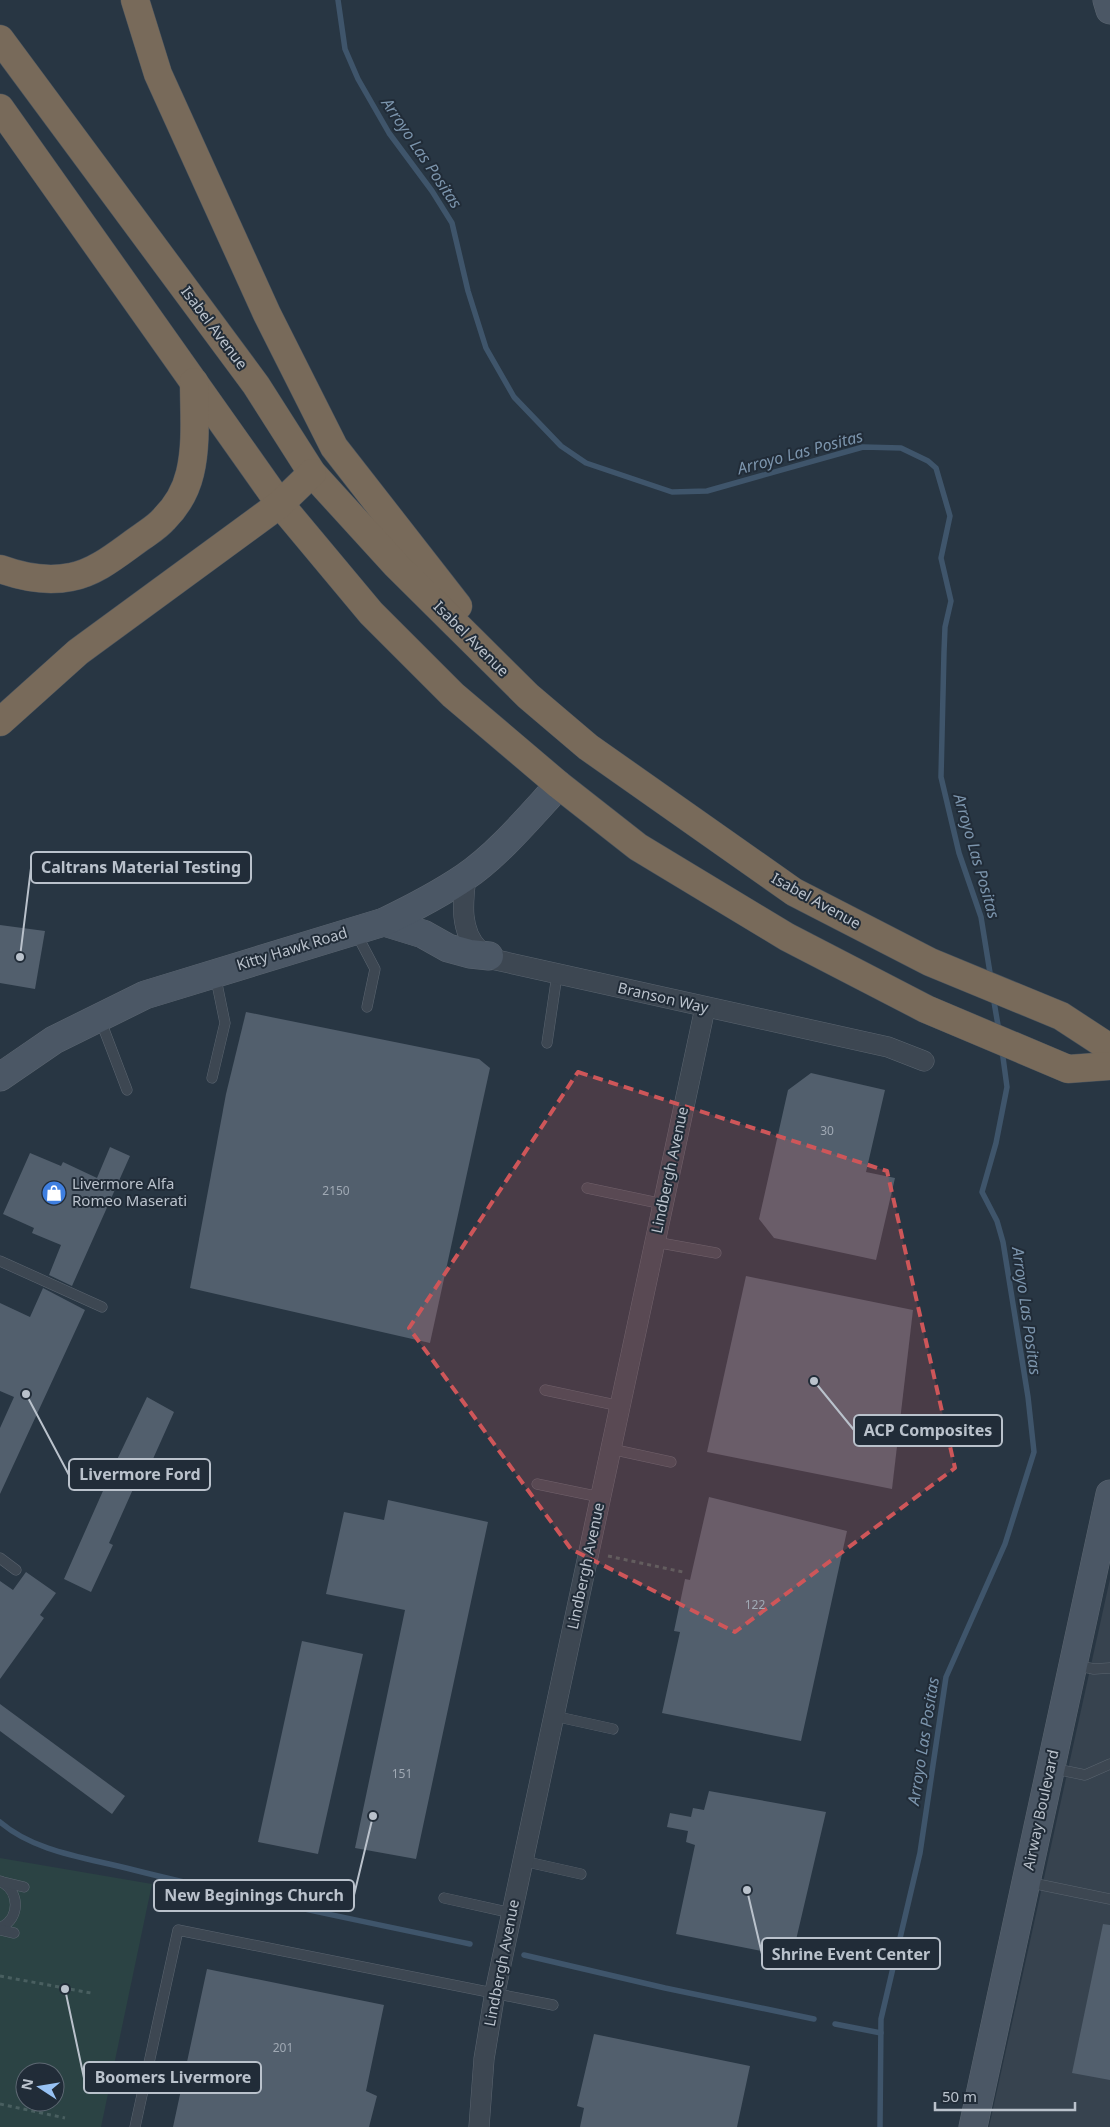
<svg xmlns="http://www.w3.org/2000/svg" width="1110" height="2127" viewBox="0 0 1110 2127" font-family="'Noto Sans',sans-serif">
<rect width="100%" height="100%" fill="#283643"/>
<!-- airport -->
<path fill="#37434f" d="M1110,1579V2127H989Z"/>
<!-- green -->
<path fill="#2b4344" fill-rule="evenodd" d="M0,1858L152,1884L101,2127H0ZM25,2072H55V2102H25Z"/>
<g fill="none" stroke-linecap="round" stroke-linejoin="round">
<!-- stream -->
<g stroke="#3f556b" stroke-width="5.5">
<path d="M338,0L345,49L358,79L389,133L432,191L452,223L468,291L486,348L514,397L561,446L586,463L672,492L707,491L863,447L901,448L928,461L936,468L950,516L941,558L951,601L945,627L944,652L941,777L959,853L981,917L991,979"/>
<path d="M993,996L999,1031"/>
<path d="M0,1822C36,1853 89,1858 134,1870C245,1898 358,1920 470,1944"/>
<path d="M524,1955L665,1988L814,2019"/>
<path d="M835,2024L881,2033"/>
<path d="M880,2127L881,2019L920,1853L946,1677L1005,1544L1034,1452L1028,1397L1003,1242L997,1221L982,1192L996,1143L1007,1087L1002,1050"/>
</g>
</g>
<!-- building -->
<g fill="#525f6d">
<path d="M0,925L45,931L35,989L0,983Z"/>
<path d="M246,1012L479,1059L490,1068L430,1343L190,1288L226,1094Z"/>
<path d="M811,1073L885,1090L866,1172L895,1178L876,1260L774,1238L759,1219L788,1090Z"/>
<path d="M110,1147L130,1156L72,1286L49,1275L61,1245L32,1233L34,1228L3,1214L30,1153L61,1166L63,1162L97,1178Z"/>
<path d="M746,1276L913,1310L892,1489L707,1452Z"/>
<path d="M43,1288L85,1310L0,1494V1428L14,1397L0,1391V1303L30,1317Z"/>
<path d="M147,1397L174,1412L144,1479L138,1478L109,1543L113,1545L91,1592L64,1579L114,1466Z"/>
<path d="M709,1497L847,1531L801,1741L662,1713L680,1632L674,1631L685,1579L690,1580Z"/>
<path d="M388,1500L488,1522L416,1859L355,1848L405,1610L326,1594L344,1512L384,1520Z"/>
<path d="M26,1572L56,1593L40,1615L44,1618L0,1679V1581L13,1590Z"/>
<path d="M302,1641L363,1654L318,1854L258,1842Z"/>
<path d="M0,1704L125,1796L112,1814L0,1731Z"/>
<path d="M709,1791L826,1812L792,1957L676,1934L695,1845L686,1842L688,1831L667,1827L670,1813L691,1817L693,1808L704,1810Z"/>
<path d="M1103,1924L1110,1925V2080L1072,2073Z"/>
<path d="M207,1969L384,2005L366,2091L377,2096L369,2127H173Z"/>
<path d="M594,2034L750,2066L737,2127H580L584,2108L577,2106Z"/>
</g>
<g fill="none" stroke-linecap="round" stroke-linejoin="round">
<defs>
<g id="lane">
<path d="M355,931L375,969L367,1007"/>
<path d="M100,1019L127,1090"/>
<path d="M547,1043L557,975"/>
<path d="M212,1078L225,1023L215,974"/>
<path d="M587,1188L663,1204"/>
<path d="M655,1242L716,1253"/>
<path d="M0,1261L102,1307"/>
<path d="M545,1390L620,1406"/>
<path d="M611,1449L671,1462"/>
<path d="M537,1484L600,1497"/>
<path d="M0,1558L16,1570"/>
<path d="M1074,1665L1094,1669L1110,1668"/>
<path d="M554,1716L613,1729"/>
<path d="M1051,1768L1085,1775L1110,1764"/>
<path d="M523,1861L581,1874"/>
<path d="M0,1881C20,1891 21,1918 0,1928"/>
<path d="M3,1882L24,1887"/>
<path d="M1027,1882L1110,1899"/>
<path d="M444,1898L512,1913"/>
<path d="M0,1930L14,1933"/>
<path d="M135,2127L178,1930L553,2005"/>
</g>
<g id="street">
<path d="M466,876C463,901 459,931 479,950C483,955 491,957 496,960L888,1047L924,1061"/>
<path d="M479,2127L484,2059L495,1992L705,1008"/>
</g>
<g id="secondary">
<path d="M1107,0L1110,10"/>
<path d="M384,922L423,934L448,948L470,954L489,956"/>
<path d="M0,1077L54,1040L145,995L384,922C411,909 440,894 465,877C499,854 531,815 559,785"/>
<path d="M973,2127L1110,1494"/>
</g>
<g id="highway">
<path d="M135,0L158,74L267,314L334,447L458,606"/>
<path d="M0,39L256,385L312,473L396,565L528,696L588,747L794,892L930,962L1061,1016L1110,1048"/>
<path d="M0,108L280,504L371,613L453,695L559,785L638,847L787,937L926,1009L1068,1069L1110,1066"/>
<path d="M0,569C22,577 47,582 71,577C98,572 121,551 143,536C150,531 158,526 164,519C176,507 186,490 190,473C197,444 194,412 194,382"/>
<path d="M0,722L78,652L280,504L312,473"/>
</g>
</defs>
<!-- lane casing -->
<use href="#lane" stroke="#5b6570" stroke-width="11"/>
<!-- street casing -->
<use href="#street" stroke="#5b6570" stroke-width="21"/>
<!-- secondary casing -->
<use href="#secondary" stroke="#5b6570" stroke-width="29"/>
<!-- highway casing -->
<use href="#highway" stroke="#47525d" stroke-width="29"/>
<!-- path -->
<g stroke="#495f60" stroke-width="3" stroke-dasharray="4 4" stroke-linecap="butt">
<path d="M608,1556L683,1572"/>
<path d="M0,1976L91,1993"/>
<path d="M0,2104L65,2118"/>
</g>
<!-- lane -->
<use href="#lane" stroke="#3d4752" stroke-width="10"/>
<!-- street -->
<use href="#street" stroke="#3d4752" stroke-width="20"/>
<!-- secondary -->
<use href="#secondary" stroke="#4b5765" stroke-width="28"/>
<!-- highway -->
<use href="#highway" stroke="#786a5a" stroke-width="28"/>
</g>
<!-- marked area -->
<path fill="#ce5659" fill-opacity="0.2" stroke="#ce5659" stroke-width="4" stroke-dasharray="10 6" stroke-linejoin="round" d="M578,1072L887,1171L955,1468L735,1632L571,1549L409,1328Z"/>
<!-- icons -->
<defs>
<symbol id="shop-disc" viewBox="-11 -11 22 22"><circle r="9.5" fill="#3f7fe0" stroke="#212c38"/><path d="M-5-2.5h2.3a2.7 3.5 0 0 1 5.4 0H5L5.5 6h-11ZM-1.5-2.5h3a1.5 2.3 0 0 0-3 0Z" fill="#fff"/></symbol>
</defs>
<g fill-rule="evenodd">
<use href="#shop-disc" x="40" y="1179" width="28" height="28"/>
</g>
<g text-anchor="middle" stroke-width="4" stroke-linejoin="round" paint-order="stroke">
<!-- number labels -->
<g font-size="12" fill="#a0a9b4">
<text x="827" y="1135">30</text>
<text x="336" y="1195">2150</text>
<text x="755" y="1609">122</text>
<text x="402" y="1778">151</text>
<text x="283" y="2052">201</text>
</g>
<!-- street labels -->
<g font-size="15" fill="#bac2cc" stroke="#212c38">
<text transform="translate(214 328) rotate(53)" y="5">Isabel Avenue</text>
<text transform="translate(471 639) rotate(45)" y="5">Isabel Avenue</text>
<text transform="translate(816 901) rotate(29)" y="5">Isabel Avenue</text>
<text transform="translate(292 949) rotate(-17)" y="5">Kitty Hawk Road</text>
<text transform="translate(663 998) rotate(13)" y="5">Branson Way</text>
<text transform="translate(670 1170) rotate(-78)" y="5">Lindbergh Avenue</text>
<text transform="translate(586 1566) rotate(-78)" y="5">Lindbergh Avenue</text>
<text transform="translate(1041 1810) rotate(-78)" y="5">Airway Boulevard</text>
<text transform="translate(502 1963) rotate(-79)" y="5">Lindbergh Avenue</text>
</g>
<!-- poi labels -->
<g font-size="15" fill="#bac2cc" stroke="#212c38" text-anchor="start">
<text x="72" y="1189">Livermore Alfa<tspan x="72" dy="17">Romeo Maserati</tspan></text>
</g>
<!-- water labels -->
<g font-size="16" font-style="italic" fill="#7c95ad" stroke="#212c38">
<text transform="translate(422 153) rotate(56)" y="6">Arroyo Las Positas</text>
<text transform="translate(800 452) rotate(-15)" y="6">Arroyo Las Positas</text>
<text transform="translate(977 856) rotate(74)" y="6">Arroyo Las Positas</text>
<text transform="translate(1027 1311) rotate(82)" y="6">Arroyo Las Positas</text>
<text transform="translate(923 1741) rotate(-81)" y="6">Arroyo Las Positas</text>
</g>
</g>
<!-- callouts -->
<path fill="none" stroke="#bac2cc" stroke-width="2" d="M20 957L31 868M814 1381L854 1430M26 1394L69 1475M373 1816L354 1895M747 1890L762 1954M65 1989L84 2078"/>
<g fill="#bac2cc" stroke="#212c38" stroke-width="2">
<circle cx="20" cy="957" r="5"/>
<circle cx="814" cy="1381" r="5"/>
<circle cx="26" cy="1394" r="5"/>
<circle cx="373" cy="1816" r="5"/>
<circle cx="747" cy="1890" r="5"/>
<circle cx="65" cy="1989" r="5"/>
</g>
<g fill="#212c38" stroke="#bac2cc" stroke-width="2">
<rect x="31" y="852" width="220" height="31" rx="5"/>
<rect x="854" y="1415" width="148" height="31" rx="5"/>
<rect x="69" y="1459" width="141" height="31" rx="5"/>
<rect x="154" y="1880" width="200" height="31" rx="5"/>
<rect x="762" y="1938" width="178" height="31" rx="5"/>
<rect x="84" y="2062" width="177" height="31" rx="5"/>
</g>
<g font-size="16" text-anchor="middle" font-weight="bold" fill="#bac2cc">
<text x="141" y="873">Caltrans Material Testing</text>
<text x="928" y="1436">ACP Composites</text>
<text x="140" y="1480">Livermore Ford</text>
<text x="254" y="1901">New Beginings Church</text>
<text x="851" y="1960">Shrine Event Center</text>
<text x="173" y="2083">Boomers Livermore</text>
</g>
<!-- north arrow -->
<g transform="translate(40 2087) rotate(282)"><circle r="24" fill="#212c38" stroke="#5e6873"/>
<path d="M0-4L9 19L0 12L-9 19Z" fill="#97c2f4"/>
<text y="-8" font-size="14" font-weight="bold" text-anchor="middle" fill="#bac2cc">N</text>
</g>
<!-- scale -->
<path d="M935 2102v8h140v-8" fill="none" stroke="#bac2cc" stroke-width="2.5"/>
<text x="942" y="2102" font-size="15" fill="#bac2cc" stroke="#212c38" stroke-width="4" paint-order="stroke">50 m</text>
</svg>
